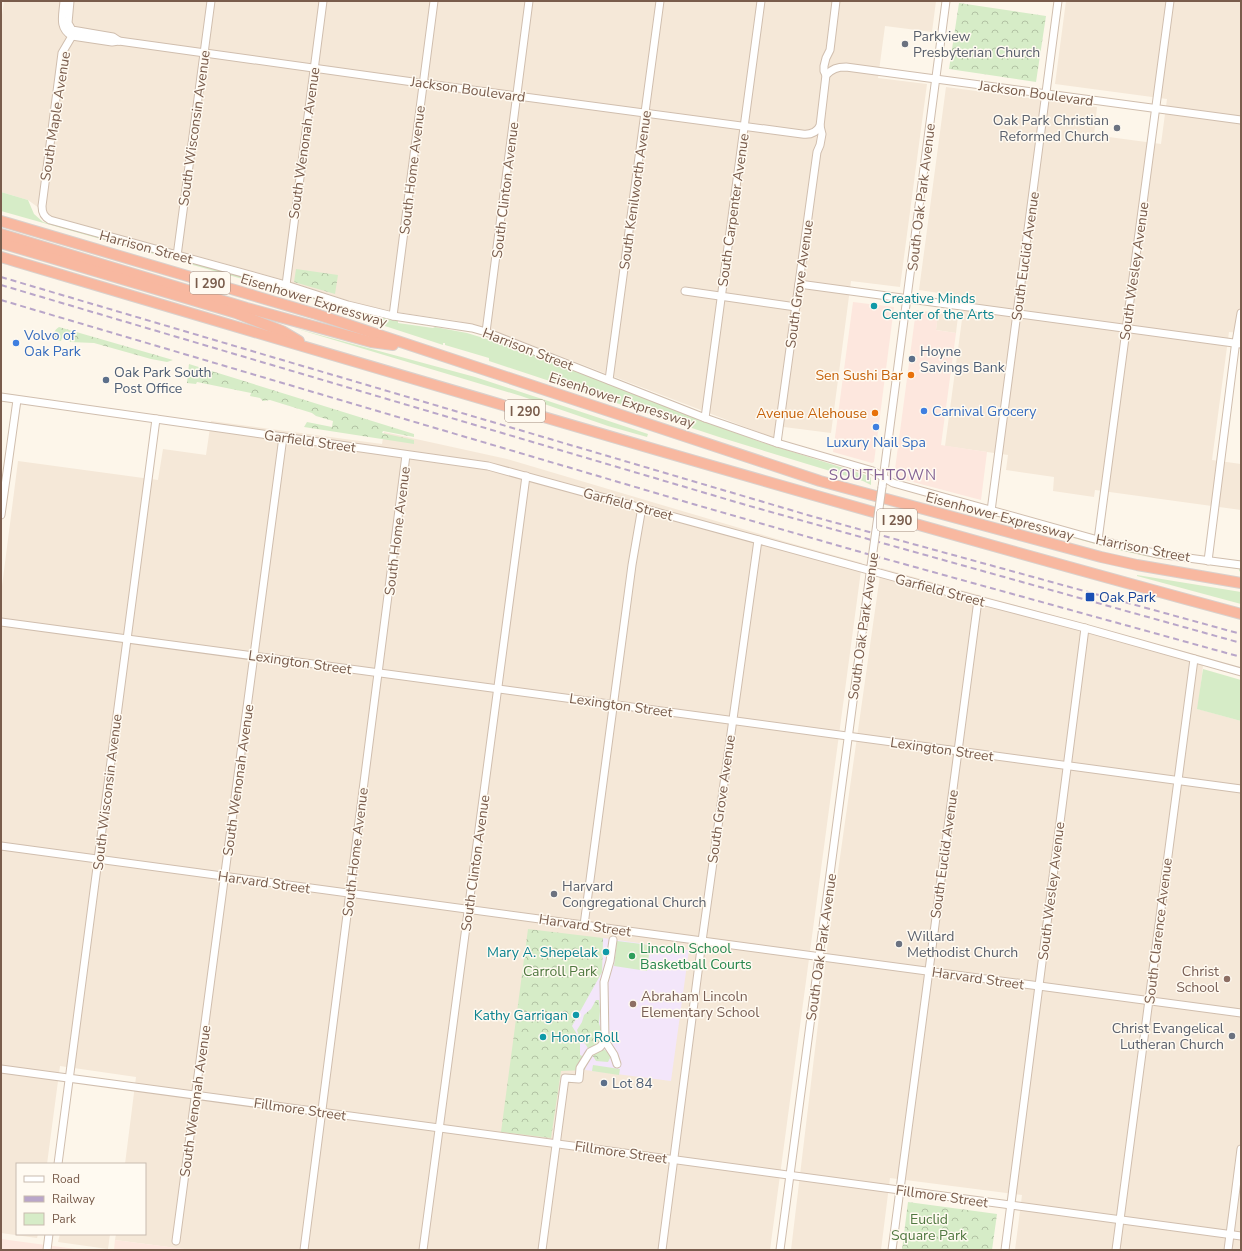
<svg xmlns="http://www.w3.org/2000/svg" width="1242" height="1251" viewBox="0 0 1242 1251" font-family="'Nunito Sans',sans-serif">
<defs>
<pattern id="forest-crowns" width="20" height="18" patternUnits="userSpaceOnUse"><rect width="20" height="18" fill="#d6ecc7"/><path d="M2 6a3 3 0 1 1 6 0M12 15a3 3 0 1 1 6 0" fill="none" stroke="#b2c2a4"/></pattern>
</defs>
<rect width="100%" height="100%" fill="#fdf6ea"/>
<!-- residential -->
<g fill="#f5e8d8">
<path d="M4,1H936L932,32L885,26L878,78L927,84L900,287L851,281L831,433L776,426L774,438L495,331L458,321L403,313L362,305L277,278L50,216L28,200L1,192V22Z"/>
<path d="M1066,1H1241V333L1229,332L1212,460L1241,464V510L1095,490L1094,497L1053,491L1054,477L1006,470L1008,455L945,446L965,297L919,290L946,87L1097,107L1094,135L1161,144L1167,99L1055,84Z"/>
<path d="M938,313L958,316L956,333L936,330Z"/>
<path d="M211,421L382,444L384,432L507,459L790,543L862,563L770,1250H192L115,1240L116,1234H145V1164H125L136,1077L60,1066L47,1164H17V1234H38L37,1238L1,1233V594L18,461L158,480L163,449L206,455Z"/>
<path d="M881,568L1204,657L1198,709L1241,721V1250H1015L1022,1195L890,1178L881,1250H791L827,949Z"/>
<path d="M60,1234H110L108,1249L58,1242Z"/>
</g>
<!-- commercial -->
<g fill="#fde7de">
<path d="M853,302L894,307L874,462L872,463L833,452Z"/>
<path d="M916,310L938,313L936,330L956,333L941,445L987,452L981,500L894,477Z"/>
<path d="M1,1239L83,1250H1Z"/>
<path d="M115,1240L192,1250H114Z"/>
</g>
<!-- education -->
<path fill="#f3e6fa" d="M603,938L689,950L671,1081L585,1070L586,1058L580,1055V1039L571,1026L602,972Z"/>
<!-- green -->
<g fill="#d6ecc7">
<path d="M1,192L28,200L34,214L43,222C116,242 188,261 261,282C307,295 351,312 398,321V323L433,328L435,327L467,333L513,347L758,441L869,476L871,478V485L863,481L719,437L489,361V358L445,345V343H443V345L434,342L348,314V311L310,298L1,211Z"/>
<path d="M294,328L475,377L648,434L647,437L608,426L521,396Z"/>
<path d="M977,511L1121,549L1147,555L1241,568V572L1239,571V569L1145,556L1106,547Z"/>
<path d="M1137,575L1241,592V604L1137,576Z"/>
<path d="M1203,669L1241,680V721L1197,709Z"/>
<path d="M617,941L650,945L647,971L614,966Z"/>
<path d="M593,1065L620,1069L619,1075L592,1071Z"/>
</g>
<!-- forest -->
<g fill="url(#forest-crowns)">
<path d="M959,3L1046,16L1036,82L949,69Z"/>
<path d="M296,269L338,275L335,294L294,282Z"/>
<path d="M59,327L173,360L167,362L151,359L94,343L70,342L69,339L62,338L61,341L55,340C53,334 54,330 59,327Z"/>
<path d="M189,364L414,434V437L383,431L382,433L414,440V444L304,427L307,422L332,427L333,421L316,416L312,413L270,400L263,401L260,398L250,396L251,393L197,382L196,384L187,383Z"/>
<path d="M528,929L603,938L602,972L572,1026L580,1039V1055L586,1058L585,1070L561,1071L551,1138L501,1132Z"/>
<path d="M596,1000H599L600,1011L599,1023L601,1030L600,1047L608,1052L611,1056L608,1062L596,1061L586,1045L579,1036L577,1030L582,1022L584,1015L591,1009Z"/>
<path d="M908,1202L997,1214L992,1250H902Z"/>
</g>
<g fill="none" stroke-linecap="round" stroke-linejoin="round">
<defs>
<g id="minor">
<path d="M64,1C63,15 58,28 72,36L112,42L119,41L413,82L802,134C809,135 816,133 820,126"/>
<path d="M70,1L68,23L72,30L113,37L119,41"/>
<path d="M72,36L62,53L42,206C42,213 44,217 50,220L286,285L348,305L393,316L472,328L486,332L705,418L777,443L873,471L893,483L1098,540L1158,554L1241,565"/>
<path d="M826,75C832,69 837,67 846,67L1241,120"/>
<path d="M177,256L211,1"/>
<path d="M799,284L1241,344"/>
<path d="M286,285L323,1"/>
<path d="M685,291L796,307"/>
<path d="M393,316L434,1"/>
<path d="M486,332L529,1"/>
<path d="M609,380L660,1"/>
<path d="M1,397L488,466L978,600L1085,628L1241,672"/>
<path d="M705,418L761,1"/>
<path d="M777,443L817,152L820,145L822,134L820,126L826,75L824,71V66L826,58L830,50L836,1"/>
<path d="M882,487L946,1"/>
<path d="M991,511L1058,1"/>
<path d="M1,515L17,400"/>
<path d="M1098,540L1170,1"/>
<path d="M1208,561L1235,348L1241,313"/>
<path d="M1,622L1241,789"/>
<path d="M1,846L643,933L1241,1013"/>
<path d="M584,925L632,565L642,507"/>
<path d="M605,1041L614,1055L617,1064"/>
<path d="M1,1069L1241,1236"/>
<path d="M58,1164L156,419"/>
<path d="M176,1241L283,437"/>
<path d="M47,1250L49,1234"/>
<path d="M304,1250L406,455"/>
<path d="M423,1250L526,476"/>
<path d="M542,1250L565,1078L579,1079L580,1068L590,1052L600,1047L605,1041L604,982L610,961L613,940"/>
<path d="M662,1250L702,941L758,540"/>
<path d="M780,1250L871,566"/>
<path d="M892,1250L978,600"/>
<path d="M1005,1250L1085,628"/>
<path d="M1116,1250L1194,659"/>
<path d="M1228,1250L1241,1149"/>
</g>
<g id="highway">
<path d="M1,221L316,314L820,481L1101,557L1137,565L1241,583"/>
<path d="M1,234L247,308L371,342L393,345"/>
<path d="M1,243L236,313L282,331L299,341"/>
<path d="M1,257C413,379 826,502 1241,614"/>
</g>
</defs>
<!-- minor casing -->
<use href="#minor" stroke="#d0beae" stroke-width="9"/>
<!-- highway casing -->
<use href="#highway" stroke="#d9d1cd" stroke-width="12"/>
<!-- minor -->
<use href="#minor" stroke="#fff" stroke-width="7"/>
<!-- highway -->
<use href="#highway" stroke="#f8b8a0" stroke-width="10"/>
<!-- rail -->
<g stroke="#b9a6c9" stroke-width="2" stroke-dasharray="6 4" stroke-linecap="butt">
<path d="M1,277L811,516L1241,634"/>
<path d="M1,285L746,505L1241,643"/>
<path d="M1,300L693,504L864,553L1241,657"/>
</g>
<defs>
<path id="minor-bridge" d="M871,566L882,487"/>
</defs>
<!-- minor-bridge casing -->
<use href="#minor-bridge" stroke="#d0beae" stroke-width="9" stroke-linecap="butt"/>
<!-- minor-bridge -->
<use href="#minor-bridge" stroke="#fff" stroke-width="7"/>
</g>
<!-- markers -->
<g fill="#6b7280" stroke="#fffaf1" stroke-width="1.5">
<circle cx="905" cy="44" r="4"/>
<circle cx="1117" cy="128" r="4"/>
<circle cx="554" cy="894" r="4"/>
<circle cx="899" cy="944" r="4"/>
<circle cx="1232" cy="1036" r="4"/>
</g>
<g fill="#0f9aa8" stroke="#fffaf1" stroke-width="1.5">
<circle cx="874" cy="306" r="4"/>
<circle cx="606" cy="952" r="4"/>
<circle cx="576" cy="1015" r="4"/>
<circle cx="543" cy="1037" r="4"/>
</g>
<g fill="#3f7fe0" stroke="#fffaf1" stroke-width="1.5">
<circle cx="16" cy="343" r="4"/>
<circle cx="924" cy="411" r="4"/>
<circle cx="876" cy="427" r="4"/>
</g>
<g fill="#5c6f8a" stroke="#fffaf1" stroke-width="1.5">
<circle cx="912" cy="359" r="4"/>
<circle cx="106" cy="380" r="4"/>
<circle cx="604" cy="1083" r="4"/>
</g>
<g fill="#e8710a" stroke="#fffaf1" stroke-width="1.5">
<circle cx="911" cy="375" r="4"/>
<circle cx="875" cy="413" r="4"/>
</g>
<rect fill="#1a4fb4" stroke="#fffaf1" stroke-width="1.5" x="1085" y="592" width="10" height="10" rx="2"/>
<circle fill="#2e9e5b" stroke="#fffaf1" stroke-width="1.5" cx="632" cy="956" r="4"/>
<g fill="#8d6e63" stroke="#fffaf1" stroke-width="1.5">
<circle cx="1227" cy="979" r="4"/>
<circle cx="633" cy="1004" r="4"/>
</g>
<g text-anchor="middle" stroke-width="3" stroke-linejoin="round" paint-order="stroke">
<!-- shield labels -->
<g fill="#fffaf1" stroke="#a18b7e" stroke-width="1">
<rect x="190" y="272" width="40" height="22" rx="3"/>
<rect x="505" y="400" width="40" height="22" rx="3"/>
<rect x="877" y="509" width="40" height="22" rx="3"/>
</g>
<g font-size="13" font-weight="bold" fill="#795c4c">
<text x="210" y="288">I 290</text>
<text x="525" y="416">I 290</text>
<text x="897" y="525">I 290</text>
</g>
<!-- worship labels -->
<g font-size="14" fill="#5b616d" stroke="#fffaf1" text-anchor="start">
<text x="913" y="41">Parkview<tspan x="913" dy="16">Presbyterian Church</tspan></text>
<text x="1109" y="125" text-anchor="end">Oak Park Christian<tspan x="1109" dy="16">Reformed Church</tspan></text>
<text x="562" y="891">Harvard<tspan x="562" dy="16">Congregational Church</tspan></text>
<text x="907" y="941">Willard<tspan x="907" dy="16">Methodist Church</tspan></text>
<text x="1224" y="1033" text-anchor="end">Christ Evangelical<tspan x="1224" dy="16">Lutheran Church</tspan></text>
</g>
<!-- street labels -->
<g font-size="14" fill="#795c4c" stroke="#fffaf1">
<text transform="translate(468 89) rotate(8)" y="5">Jackson Boulevard</text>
<text transform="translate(1036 93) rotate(8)" y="5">Jackson Boulevard</text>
<text transform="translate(55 116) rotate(-81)" y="5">South Maple Avenue</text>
<text transform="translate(194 128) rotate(-82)" y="5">South Wisconsin Avenue</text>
<text transform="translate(304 143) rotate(-82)" y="5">South Wenonah Avenue</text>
<text transform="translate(412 170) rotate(-83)" y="5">South Home Avenue</text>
<text transform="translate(505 190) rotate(-83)" y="5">South Clinton Avenue</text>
<text transform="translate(635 190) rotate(-82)" y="5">South Kenilworth Avenue</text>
<text transform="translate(921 197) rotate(-83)" y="5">South Oak Park Avenue</text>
<text transform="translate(733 210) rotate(-82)" y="5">South Carpenter Avenue</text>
<text transform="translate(146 247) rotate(15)" y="5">Harrison Street</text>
<text transform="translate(1025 256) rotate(-82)" y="5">South Euclid Avenue</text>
<text transform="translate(1134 271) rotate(-82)" y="5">South Wesley Avenue</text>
<text transform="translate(799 284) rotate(-82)" y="5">South Grove Avenue</text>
<text transform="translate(314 300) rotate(17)" y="5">Eisenhower Expressway</text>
<text transform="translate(528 349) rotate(21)" y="5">Harrison Street</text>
<text transform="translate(622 400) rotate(18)" y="5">Eisenhower Expressway</text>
<text transform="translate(310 441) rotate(8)" y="5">Garfield Street</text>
<text transform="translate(628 504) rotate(15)" y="5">Garfield Street</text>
<text transform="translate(1000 516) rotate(15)" y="5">Eisenhower Expressway</text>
<text transform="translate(397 531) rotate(-83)" y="5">South Home Avenue</text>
<text transform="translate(1143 548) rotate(11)" y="5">Harrison Street</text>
<text transform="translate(940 590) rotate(15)" y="5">Garfield Street</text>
<text transform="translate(863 626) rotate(-82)" y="5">South Oak Park Avenue</text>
<text transform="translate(300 662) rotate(8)" y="5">Lexington Street</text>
<text transform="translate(621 705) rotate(8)" y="5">Lexington Street</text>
<text transform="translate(942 749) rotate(8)" y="5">Lexington Street</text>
<text transform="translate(238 780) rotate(-82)" y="5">South Wenonah Avenue</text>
<text transform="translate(107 792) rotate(-83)" y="5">South Wisconsin Avenue</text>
<text transform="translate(721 799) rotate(-82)" y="5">South Grove Avenue</text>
<text transform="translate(355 852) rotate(-83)" y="5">South Home Avenue</text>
<text transform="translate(944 854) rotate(-82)" y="5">South Euclid Avenue</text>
<text transform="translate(475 863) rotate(-82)" y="5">South Clinton Avenue</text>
<text transform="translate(264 882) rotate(8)" y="5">Harvard Street</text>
<text transform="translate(1051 891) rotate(-83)" y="5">South Wesley Avenue</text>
<text transform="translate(585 925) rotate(8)" y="5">Harvard Street</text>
<text transform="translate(1158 931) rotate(-83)" y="5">South Clarence Avenue</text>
<text transform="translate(821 947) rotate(-82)" y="5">South Oak Park Avenue</text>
<text transform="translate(978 978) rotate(8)" y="5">Harvard Street</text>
<text transform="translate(195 1101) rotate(-82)" y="5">South Wenonah Avenue</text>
<text transform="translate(300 1109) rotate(8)" y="5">Fillmore Street</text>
<text transform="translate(621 1152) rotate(8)" y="5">Fillmore Street</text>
<text transform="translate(942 1196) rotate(8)" y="5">Fillmore Street</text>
</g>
<!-- culture labels -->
<g font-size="14" fill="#0d838f" stroke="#fffaf1" text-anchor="start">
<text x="882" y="303">Creative Minds<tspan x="882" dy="16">Center of the Arts</tspan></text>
<text x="598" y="957" text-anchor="end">Mary A. Shepelak</text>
<text x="568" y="1020" text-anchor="end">Kathy Garrigan</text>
<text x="551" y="1042">Honor Roll</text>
</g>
<!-- shop labels -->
<g font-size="14" fill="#366cbe" stroke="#fffaf1" text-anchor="start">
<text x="24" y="340">Volvo of<tspan x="24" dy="16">Oak Park</tspan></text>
<text x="932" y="416">Carnival Grocery</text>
<text x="876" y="447" text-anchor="middle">Luxury Nail Spa</text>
</g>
<!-- service labels -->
<g font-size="14" fill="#4e5e75" stroke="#fffaf1" text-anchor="start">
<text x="920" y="356">Hoyne<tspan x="920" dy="16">Savings Bank</tspan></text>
<text x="114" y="377">Oak Park South<tspan x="114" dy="16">Post Office</tspan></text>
<text x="612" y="1088">Lot 84</text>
</g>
<!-- food labels -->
<g font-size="14" fill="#c56008" stroke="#fffaf1" text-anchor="end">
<text x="903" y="380">Sen Sushi Bar</text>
<text x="867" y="418">Avenue Alehouse</text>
</g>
<!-- transit labels -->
<g font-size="14" fill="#164399" stroke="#fffaf1" text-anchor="start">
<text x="1099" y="602">Oak Park</text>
</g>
<!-- leisure labels -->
<g font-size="14" fill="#27864d" stroke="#fffaf1" text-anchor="start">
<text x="640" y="953">Lincoln School<tspan x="640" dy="16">Basketball Courts</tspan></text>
</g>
<!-- park labels -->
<g font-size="14" fill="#517941" stroke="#fffaf1">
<text x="560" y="976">Carroll Park</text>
<text x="929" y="1224">Euclid<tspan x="929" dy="16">Square Park</tspan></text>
</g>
<!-- education labels -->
<g font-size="14" fill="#785e54" stroke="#fffaf1" text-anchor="end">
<text x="1219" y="976">Christ<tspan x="1219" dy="16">School</tspan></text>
<text x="641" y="1001" text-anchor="start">Abraham Lincoln<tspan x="641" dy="16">Elementary School</tspan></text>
</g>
<!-- neighbourhood labels -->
<g font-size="15" letter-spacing="1" fill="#856495" stroke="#fffaf1">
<text x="883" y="480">SOUTHTOWN</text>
</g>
</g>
<!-- border -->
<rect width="1242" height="1251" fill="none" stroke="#795c4c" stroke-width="4"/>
<!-- legend -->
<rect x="16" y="1163" width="130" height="72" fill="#fffaf1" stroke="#c9bbaf"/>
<rect x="24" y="1176" width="20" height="6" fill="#ffffff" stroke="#c9bbaf"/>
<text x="52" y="1183" font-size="12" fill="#795c4c">Road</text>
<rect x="24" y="1196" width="20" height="6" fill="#b9a6c9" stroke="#c9bbaf"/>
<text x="52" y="1203" font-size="12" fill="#795c4c">Railway</text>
<rect x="24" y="1213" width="20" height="12" fill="#d6ecc7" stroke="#c9bbaf"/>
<text x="52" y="1223" font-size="12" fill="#795c4c">Park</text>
</svg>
